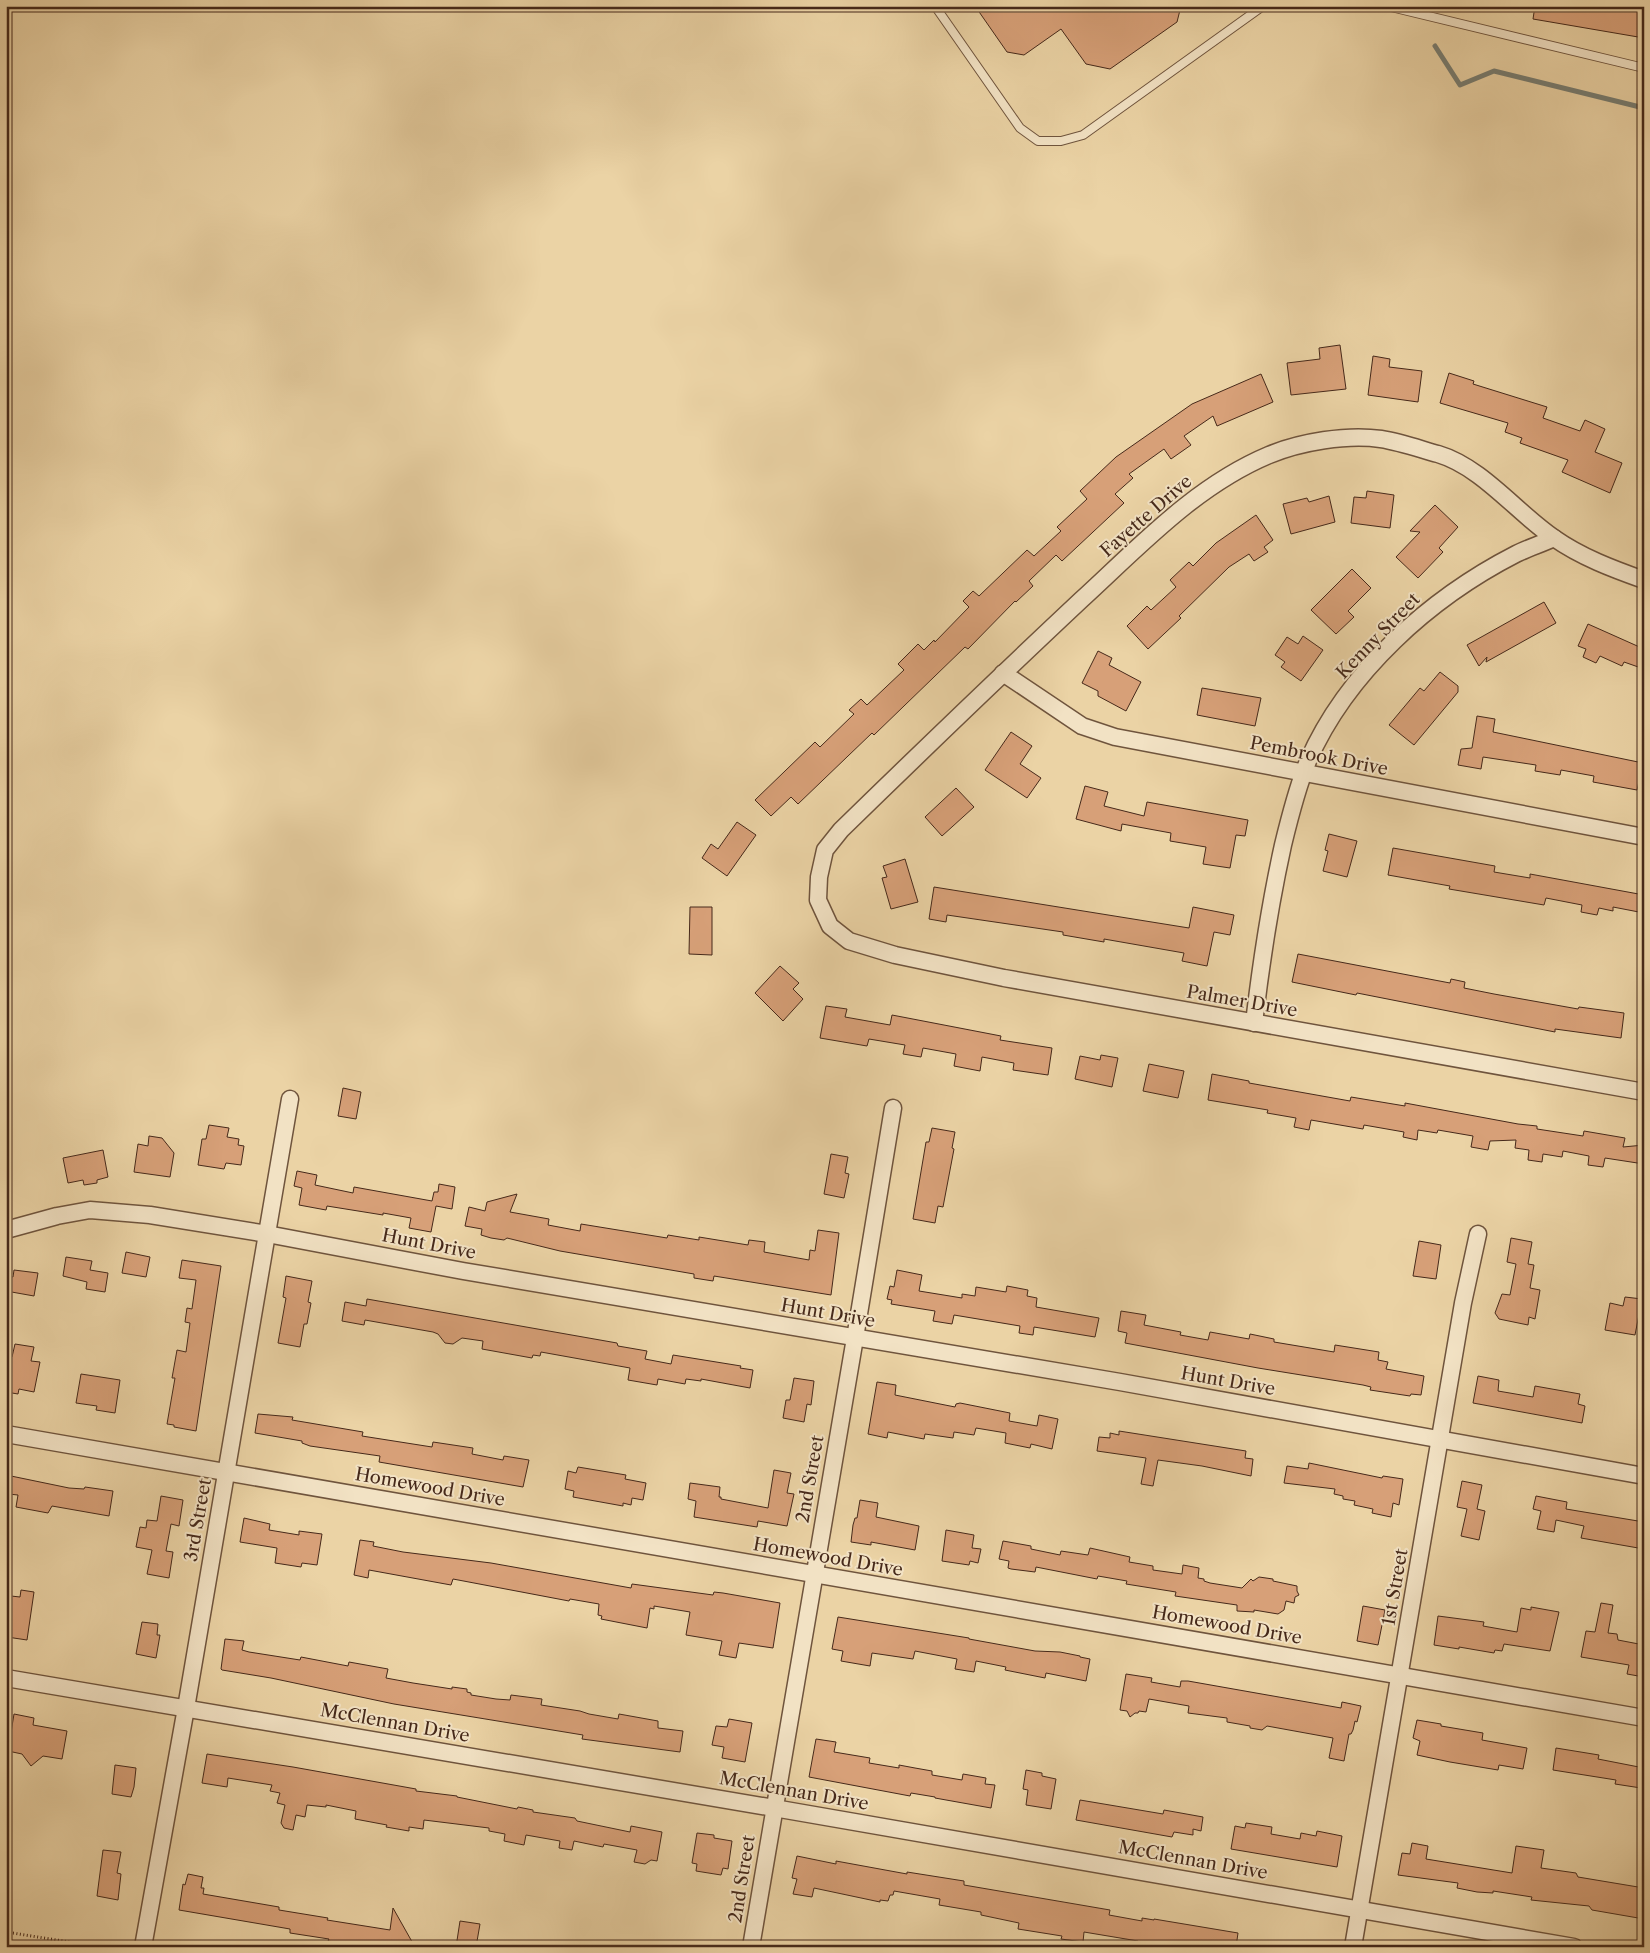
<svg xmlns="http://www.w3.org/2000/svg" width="1650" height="1953" viewBox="0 0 1650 1953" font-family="'Libre Caslon Text',serif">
<rect width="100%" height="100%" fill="#ebd3a5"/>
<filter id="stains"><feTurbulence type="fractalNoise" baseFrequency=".004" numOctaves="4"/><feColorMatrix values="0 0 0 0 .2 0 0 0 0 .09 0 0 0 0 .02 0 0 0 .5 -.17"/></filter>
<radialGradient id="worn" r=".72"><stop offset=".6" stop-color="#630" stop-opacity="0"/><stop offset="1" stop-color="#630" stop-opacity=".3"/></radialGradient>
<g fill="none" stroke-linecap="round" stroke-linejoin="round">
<!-- stream -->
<path stroke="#787e73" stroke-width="5" d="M1435,46L1460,85L1494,71L1644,108"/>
</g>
<!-- building -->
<g fill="#d7a078" stroke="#46291a">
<path d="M975,6H1181L1177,22L1110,69L1086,64L1061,29L1024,55L1007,52Z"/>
<path d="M1535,6H1644V38L1533,19Z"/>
<path d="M1340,345L1346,389L1291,395L1287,363L1320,359L1319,348Z"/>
<path d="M1373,356L1390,359L1389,367L1422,371L1418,402L1368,395Z"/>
<path d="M1449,373L1474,381L1473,384L1547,407L1543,418L1580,431L1585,420L1605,429L1595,452L1622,463L1610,493L1562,472L1568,460L1520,443L1522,438L1505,432L1508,423L1440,403Z"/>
<path d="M1261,374L1273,402L1217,426L1213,416L1184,436L1191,445L1171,459L1164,449L1129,474L1133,478L1115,494L1124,503L1062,561L1056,555L1029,581L1033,586L1016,602L1015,601L968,649L965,647L874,735L872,733L798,804L791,797L771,816L755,800L815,742L820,747L854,714L849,710L861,699L867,705L904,670L898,664L918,644L924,650L934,640L935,642L969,607L963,601L973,591L979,596L1027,550L1034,556L1061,531L1057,527L1087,499L1080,491L1116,457L1192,404Z"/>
<path d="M1367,491L1394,495L1390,528L1351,523L1354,497L1366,498Z"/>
<path d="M1329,496L1335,522L1291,534L1283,504L1307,498L1309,502Z"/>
<path d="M1435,505L1458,527L1439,548L1443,552L1418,578L1396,557L1420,532L1410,531Z"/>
<path d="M1256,515L1273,540L1264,547L1268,552L1254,561L1249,554L1229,567L1179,616L1181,618L1148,649L1127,626L1147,606L1151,610L1176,587L1170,580L1189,562L1193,566L1216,543Z"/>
<path d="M1352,569L1371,588L1348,611L1354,617L1336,634L1311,610Z"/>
<path d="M1544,602L1556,623L1486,662L1487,657L1479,666L1467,645Z"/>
<path d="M1588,624L1644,649V669L1624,662L1622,666L1600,656L1596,663L1583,657L1586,649L1578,646Z"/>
<path d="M1303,636L1323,650L1301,681L1281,667L1285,662L1275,655L1287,637L1298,644Z"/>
<path d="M1098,651L1112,658L1109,665L1141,682L1126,711L1098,696V691L1082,683Z"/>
<path d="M1440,672L1458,686V692L1414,745L1389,725L1420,688L1424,691Z"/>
<path d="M1202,688L1261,698L1255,726L1197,715Z"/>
<path d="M1477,716L1495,719L1493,732L1643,763L1637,790L1593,782L1594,776L1561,770L1560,775L1535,771L1536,765L1483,757L1481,769L1458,765L1461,749L1472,748Z"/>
<path d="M1011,732L1032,746L1020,764L1041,778L1027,798L985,770Z"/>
<path d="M1085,786L1108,792L1104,806L1144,816L1147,802L1248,820L1245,836L1236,835L1230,868L1203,864L1206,847L1170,841L1171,833L1122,824L1121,831L1076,819Z"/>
<path d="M956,788L974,807L942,836L925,817Z"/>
<path d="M737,822L756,835L727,876L702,858L711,844L718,849Z"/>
<path d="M1329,834L1357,841L1347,877L1323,871L1328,851L1325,850Z"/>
<path d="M1393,848L1495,866L1494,872L1530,878V874L1644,895V913L1613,907V911L1599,908L1597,915L1581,912L1582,905L1546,898L1544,905L1449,889L1450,886L1388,875Z"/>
<path d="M905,859L918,902L891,909L882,878L887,877L883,866Z"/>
<path d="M934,887L1189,928L1193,907L1234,915L1230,935L1214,932L1207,966L1182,961L1184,953L1104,939V942L1063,935V932L947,915L946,922L929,919Z"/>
<path d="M690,907H712V955L689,954Z"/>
<path d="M1298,954L1450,983L1451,979L1465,982L1464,988L1494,994L1578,1009L1579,1007L1624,1013L1621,1038L1555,1029V1032L1357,993L1356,995L1292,982Z"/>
<path d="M780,966L799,983L793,989L803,999L783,1021L755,993Z"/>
<path d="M826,1006L847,1009L845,1017L890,1025L892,1015L1001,1036L1000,1040L1052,1048L1048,1075L1013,1070L1014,1063L982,1057L980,1071L954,1066L956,1054L923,1048L921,1057L903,1054L905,1045L869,1039L867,1046L820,1038Z"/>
<path d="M1101,1055L1118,1058L1112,1087L1075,1079L1080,1056L1100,1060Z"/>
<path d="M1149,1064L1184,1071L1178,1098L1143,1091Z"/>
<path d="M1212,1074L1249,1081V1083L1350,1101L1351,1097L1405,1106V1103L1518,1124L1537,1126V1129L1583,1136L1584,1131L1625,1138L1623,1147L1644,1145V1164L1605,1158L1603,1167L1588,1165L1589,1156L1563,1151L1562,1157L1543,1154L1542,1162L1528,1160L1529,1150L1515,1148L1516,1140L1490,1141L1488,1150L1471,1147L1473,1136L1438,1130L1437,1133L1418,1130L1417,1140L1403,1137L1404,1132L1364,1125L1363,1129L1311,1120L1309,1130L1294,1127L1296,1118L1267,1113L1268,1110L1208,1100Z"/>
<path d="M343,1088L361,1092L356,1119L338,1116Z"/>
<path d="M209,1125L229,1128L227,1137L239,1139L238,1145L244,1146L241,1165L226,1163L224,1169L198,1165L202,1139H206Z"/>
<path d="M932,1128L955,1132L952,1148L954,1149L943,1207L938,1206L935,1223L913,1219L926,1142H929Z"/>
<path d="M149,1136L162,1138L174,1153L170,1177L134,1172L138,1144L148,1146Z"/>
<path d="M103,1150L108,1177L97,1180V1183L84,1185L83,1180L68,1183L63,1158Z"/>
<path d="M831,1154L848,1157L845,1173L849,1174L844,1198L824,1194Z"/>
<path d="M297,1171L317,1175L315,1185L353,1193L354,1187L432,1201L434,1192H438L439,1184L455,1187L452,1209L436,1206L431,1232L409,1228L411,1218L383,1213V1215L327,1206L326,1210L299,1205L302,1188L294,1186Z"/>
<path d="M517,1194L510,1212L549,1219L548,1225L580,1231L581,1224L667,1238L668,1235L674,1236L699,1240V1237L748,1245L749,1240L765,1242L764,1252L809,1260L810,1250L815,1251L818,1230L839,1233L831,1295L714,1276L713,1281L694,1278V1274L560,1251L507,1238L504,1240L491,1238L481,1235L482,1229L465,1226L469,1207L485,1211L487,1202Z"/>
<path d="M1511,1238L1532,1242L1528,1264L1534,1265L1530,1288L1540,1290L1535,1319L1529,1317L1528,1325L1499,1319L1495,1313L1502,1294L1510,1295L1516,1264L1507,1262Z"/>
<path d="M1419,1241L1441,1245L1436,1279L1413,1276Z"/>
<path d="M126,1252L150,1257L146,1277L122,1273Z"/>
<path d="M66,1257L92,1261L90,1270L108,1273L105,1292L86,1289L87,1282L63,1276Z"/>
<path d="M182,1260L221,1266L196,1431L174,1427V1425L167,1424L175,1378H172L177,1350L186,1352L190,1323L185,1322L187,1308L192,1309L196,1280L179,1278Z"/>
<path d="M14,1270L38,1273L34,1296L6,1291V1276L13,1277Z"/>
<path d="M897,1270L922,1275L919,1291L962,1298V1294L975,1296L976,1287L1006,1292L1007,1286L1028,1290L1027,1296L1037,1298L1036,1307L1099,1318L1095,1337L1034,1327L1033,1335L1019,1333L1020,1326L954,1315L952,1324L933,1321L935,1311L891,1304L892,1300L887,1299L890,1286L894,1287Z"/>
<path d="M286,1276L312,1281L308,1302L311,1303L307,1324H304L300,1347L278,1343L286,1298L283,1297Z"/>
<path d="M1625,1297L1642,1299L1635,1335L1605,1330L1610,1303L1623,1306Z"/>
<path d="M367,1299L617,1343L618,1346L647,1351L645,1359L671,1364L673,1355L741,1366L740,1368L753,1370L750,1388L701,1379V1381L686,1379L685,1384L658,1379L657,1385L628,1380L630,1368L541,1352L540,1356L533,1355L532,1358L482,1349L483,1341L462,1338L453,1344L445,1343L438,1334L433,1332L365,1320L364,1325L342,1321L345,1302L366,1306Z"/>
<path d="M1121,1311L1146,1315L1144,1325L1181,1332L1180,1335L1208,1340L1210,1332L1249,1339L1250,1334L1274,1339V1342L1334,1352L1335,1345L1379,1352L1378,1360L1388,1362L1386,1369L1424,1376L1421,1395L1411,1394L1410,1396L1370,1390L1371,1387L1363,1385L1258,1368L1125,1343L1127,1333L1118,1331Z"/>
<path d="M15,1344L34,1347L31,1361L40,1362L34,1392L19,1389L18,1394L6,1392V1356L12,1357Z"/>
<path d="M81,1374L120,1380L115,1413L96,1410L97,1406L76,1403Z"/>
<path d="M1478,1376L1499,1380L1498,1391L1533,1397L1535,1386L1580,1394L1578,1404L1585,1406L1582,1423L1473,1403Z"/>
<path d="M794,1378L814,1381L811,1405L807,1404L804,1422L783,1418L786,1400H790Z"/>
<path d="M877,1382L896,1385L895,1395L955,1407L956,1404L960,1403L1010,1413L1009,1421L1037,1426L1039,1415L1058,1419L1052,1449L1031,1444L1030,1448L1005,1443L1006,1433L976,1428L974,1435L954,1432L953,1438L925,1434L924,1439L888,1432L887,1438L868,1434Z"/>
<path d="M258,1414L293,1417L292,1420L363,1432L362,1436L432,1447L433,1442L473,1448L472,1454L503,1460L504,1456L529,1460L523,1487L379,1462L380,1456L310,1446L302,1443V1441L255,1433Z"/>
<path d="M1119,1431L1246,1451L1245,1458L1253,1459L1251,1476L1202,1466L1158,1460L1153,1486L1141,1484L1146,1458L1097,1451L1099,1437L1110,1438V1433L1119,1435Z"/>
<path d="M1309,1463L1382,1478L1383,1476L1403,1479L1399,1505L1393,1503L1391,1517L1372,1513L1373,1509L1354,1505L1355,1501L1343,1499V1496L1334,1494L1335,1489L1284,1483L1287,1466L1308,1469Z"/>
<path d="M578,1467L626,1475L625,1479L646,1483L643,1500L632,1498L631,1505L623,1503V1506L573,1497L574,1491L565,1489L568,1471L576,1473Z"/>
<path d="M774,1470L791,1473L787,1493L794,1494L787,1526L758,1521L757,1527L694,1517L696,1501L688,1499L690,1483L720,1487L719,1497H721V1499L768,1508Z"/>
<path d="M11,1476L69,1488L84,1489L85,1487L113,1491L109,1516L52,1506L48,1513L16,1507L18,1495L8,1494Z"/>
<path d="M1462,1481L1482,1485L1477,1509L1485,1511L1479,1540L1461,1536L1467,1509L1457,1507Z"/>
<path d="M161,1496L183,1500L179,1526L171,1524L166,1551L173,1552L169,1578L147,1574L152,1550L136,1547L140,1527L146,1528L147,1520L157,1521Z"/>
<path d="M1536,1496L1567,1502L1566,1509L1644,1522V1549L1581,1538L1584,1526L1556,1520L1554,1532L1537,1529L1541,1511L1533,1509Z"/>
<path d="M860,1500L878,1503L876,1517L919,1526L915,1550L871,1542V1545L851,1542L853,1525L855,1518H857Z"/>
<path d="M244,1518L270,1524L269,1530L299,1535V1531L322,1534L317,1565L302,1563L301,1567L275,1563L277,1548L240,1542Z"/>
<path d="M946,1530L974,1535L972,1548L981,1549L978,1563L970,1561L969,1565L942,1561Z"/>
<path d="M360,1540L374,1542L373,1546L403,1552L491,1563L631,1588L632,1584L713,1595L714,1592L723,1593L780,1603L773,1648L739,1643L736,1658L719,1655L722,1641L686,1635L690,1612L654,1606V1609L650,1608L647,1628L601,1619L602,1616L598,1615L599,1604L570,1599L569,1601L453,1579L451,1585L369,1570L368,1578L354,1575Z"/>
<path d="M1003,1541L1031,1546V1549L1060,1555L1061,1551L1088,1555L1090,1548L1130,1557L1129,1562L1153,1566V1570L1182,1574L1183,1565L1199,1568L1198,1578L1204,1579V1581L1210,1583L1242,1588L1251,1579L1253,1581L1259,1577L1273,1579V1581L1297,1586V1591L1299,1595L1295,1597L1294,1603L1286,1601L1284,1610L1278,1614L1254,1610V1612L1237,1611V1605L1175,1596L1176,1592L1126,1584L1127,1581L1098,1576L1097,1579L1036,1567L1035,1572L1011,1569L1008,1568L1009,1561L999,1559Z"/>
<path d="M21,1590L34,1592L27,1640L7,1637L8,1630L6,1629V1600H10L11,1596L20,1597Z"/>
<path d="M1601,1603L1613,1605L1608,1633L1617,1634L1618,1640L1644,1645V1677L1627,1674L1629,1665L1581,1657L1586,1631L1595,1632Z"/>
<path d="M1363,1606L1385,1610L1378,1645L1357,1641Z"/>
<path d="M1531,1607L1559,1612L1550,1651L1504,1644L1502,1651L1495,1650L1494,1653L1459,1647V1649L1434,1645L1438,1616L1484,1622L1483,1626L1517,1632L1521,1608L1531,1610Z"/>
<path d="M838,1617L969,1638V1639L1035,1651L1060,1652L1080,1656V1657L1090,1659L1086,1681L1046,1673L1045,1678L1005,1670L1006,1667L976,1661L974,1672L955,1669L957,1659L915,1651L913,1659L872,1653L870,1666L841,1661L843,1651L832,1649Z"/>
<path d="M142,1622L158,1624L157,1635H160L156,1658L136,1654Z"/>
<path d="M225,1639L244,1641L242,1650L249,1652L300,1660L301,1657L348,1666L349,1662L388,1669L386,1678L413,1683L452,1689V1687L467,1689V1692L471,1693V1695L496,1699L510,1700L511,1695L542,1699L541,1705L580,1711L589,1714L618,1719L619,1714L658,1721V1728L683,1731L680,1752L582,1739L583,1735L394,1704L271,1678L222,1670L221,1669Z"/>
<path d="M1126,1674L1152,1678L1151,1682L1180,1687L1181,1681H1188L1341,1708L1342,1702L1361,1706L1357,1722L1355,1721L1353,1730L1351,1734H1349L1344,1761L1329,1758L1333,1738L1267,1726L1262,1730L1250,1728V1726L1227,1722V1718L1188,1713L1189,1706L1149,1699L1146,1712L1139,1711L1138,1713H1135L1130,1717L1127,1711L1120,1710Z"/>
<path d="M14,1714L34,1718L33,1725L67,1731L62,1759L43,1756L31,1766L22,1754L8,1751Z"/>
<path d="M729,1719L752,1723L745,1762L722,1758L724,1747L712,1745L716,1726L727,1727Z"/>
<path d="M1417,1720L1441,1724V1726L1483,1733L1482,1740L1527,1748L1523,1769L1499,1765L1498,1770L1450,1762L1417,1755L1420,1741L1413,1738Z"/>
<path d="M816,1739L836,1742L834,1752L870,1758L869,1763L899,1768V1765L915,1768L932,1771V1775L962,1780L963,1774L986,1778L985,1784L995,1785L991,1808L935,1798V1797L911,1793L910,1796L809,1777Z"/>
<path d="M1556,1748L1599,1755L1598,1759L1644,1768L1641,1788L1615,1784L1616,1780L1553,1770Z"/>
<path d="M207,1754L293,1767L416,1789V1791L457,1796V1797L517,1809L518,1807L533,1810V1812L575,1818L577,1821L630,1832L631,1826L662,1832L657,1861L651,1860L645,1864L634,1862L637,1850L604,1844L603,1847L574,1841L572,1850L559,1848L560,1841L526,1835L524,1845L504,1841L505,1834L489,1831V1828L424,1820L423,1829L409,1827V1831L386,1827L387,1825L355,1819L356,1811L326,1805V1807L307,1805L305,1817L296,1815L293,1830L284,1828L281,1823L285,1805L277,1803L280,1793L270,1791L272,1785L228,1778L227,1787L202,1783Z"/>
<path d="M115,1765L136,1768L134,1787L131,1797L112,1794Z"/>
<path d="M1026,1770L1042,1773V1776L1056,1779L1051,1809L1026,1805L1028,1790L1023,1789Z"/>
<path d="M1080,1800L1163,1814L1164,1810L1203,1817L1201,1831L1193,1829V1835L1174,1832L1172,1837L1076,1820Z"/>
<path d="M1246,1823L1272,1827L1271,1834L1300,1839L1301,1833L1316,1836L1317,1831L1342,1836L1337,1867L1231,1849L1235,1826L1245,1828Z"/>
<path d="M697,1833L714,1835V1838L732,1841L728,1869L723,1868L721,1875L696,1871L697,1864L692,1863Z"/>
<path d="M1412,1843L1428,1846L1426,1859L1512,1873L1516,1846L1544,1850L1541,1868L1576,1873L1578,1877L1644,1888V1919L1592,1910L1589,1906L1531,1900L1532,1897L1493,1891V1893L1477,1892L1457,1888L1458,1883L1398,1875L1402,1853L1410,1854Z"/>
<path d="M103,1850L121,1852L117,1873L121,1874L118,1900L97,1896Z"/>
<path d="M797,1856L836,1864V1861L907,1874V1872L964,1881V1885L1110,1910L1109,1915L1142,1921V1918L1154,1920V1919L1238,1933L1236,1947H1137L1138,1941L1084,1932L1083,1942L1061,1939L1062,1936L1018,1929L1019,1923L981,1915V1912L939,1905L940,1899L894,1891L893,1895H890L888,1901L880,1900V1902L814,1888L812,1897L793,1894L797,1879L792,1878Z"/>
<path d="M188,1874L203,1877L201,1888H204L203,1894L279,1907V1910L328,1918L327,1920L390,1930L393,1908L415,1947H361L328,1941L329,1939L290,1933V1929L179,1910L183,1884L185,1885Z"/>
<path d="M460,1921L480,1924L476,1947H456Z"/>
</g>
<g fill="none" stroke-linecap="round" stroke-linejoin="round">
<defs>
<g id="lane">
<path d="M935,6L1020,128L1038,141H1061L1083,135L1263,6"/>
<path d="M1387,6L1644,68"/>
</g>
<g id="street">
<path d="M1644,580C1613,569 1581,557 1554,538C1517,513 1482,467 1438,454C1420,449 1400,442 1381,439C1347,434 1300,442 1269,455C1195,486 1139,547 1081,600C1000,676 920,753 841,830L825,850L819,877L818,900L830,926L849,941L895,955L1004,978L1644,1092"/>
<path d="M1003,673L1082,726L1115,737L1644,837"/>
<path d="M1254,1023C1261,963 1270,904 1283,845C1290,816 1297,788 1308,761C1347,672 1430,598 1516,554C1528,548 1541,544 1554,538"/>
<path d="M6,1230L57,1216L90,1210L150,1215L267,1234L463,1271L1120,1382L1644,1476"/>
<path d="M6,1434L1644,1718"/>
<path d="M6,1678L774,1808L1574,1947"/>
<path d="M143,1947L186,1708L290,1099"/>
<path d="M751,1947L855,1338L893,1108"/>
<path d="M1353,1947L1463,1303L1478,1234"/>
</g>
</defs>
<!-- lane casing -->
<use href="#lane" stroke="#6f543d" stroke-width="10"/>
<!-- street casing -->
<use href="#street" stroke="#6f543d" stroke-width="19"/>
<!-- path -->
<path stroke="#46291a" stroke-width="3" stroke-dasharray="1 2.5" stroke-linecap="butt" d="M6,1932L101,1947"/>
<!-- lane -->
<use href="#lane" stroke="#f2e2c4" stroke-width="8"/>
<!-- street -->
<use href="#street" stroke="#f2e2c4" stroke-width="16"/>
</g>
<g text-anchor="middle" stroke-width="4" stroke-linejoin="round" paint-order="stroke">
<!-- street labels -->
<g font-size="18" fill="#46291a" stroke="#f2e2c4">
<text transform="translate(1146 516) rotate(-41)" y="6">Fayette Drive</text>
<text transform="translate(1378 636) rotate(-46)" y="6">Kenny Street</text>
<text transform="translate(1319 756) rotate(11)" y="6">Pembrook Drive</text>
<text transform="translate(1242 1001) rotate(10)" y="6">Palmer Drive</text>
<text transform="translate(429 1244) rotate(11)" y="6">Hunt Drive</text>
<text transform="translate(828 1313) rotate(10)" y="6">Hunt Drive</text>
<text transform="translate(1228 1381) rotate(10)" y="6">Hunt Drive</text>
<text transform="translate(810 1479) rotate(-80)" y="6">2nd Street</text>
<text transform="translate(430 1487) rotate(10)" y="6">Homewood Drive</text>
<text transform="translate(198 1520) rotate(-80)" y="6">3rd Street</text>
<text transform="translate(828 1557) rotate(10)" y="6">Homewood Drive</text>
<text transform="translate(1395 1587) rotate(-80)" y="6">1st Street</text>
<text transform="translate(1227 1625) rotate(10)" y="6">Homewood Drive</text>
<text transform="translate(395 1723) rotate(10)" y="6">McClennan Drive</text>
<text transform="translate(794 1791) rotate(10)" y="6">McClennan Drive</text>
<text transform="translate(1193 1860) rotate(10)" y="6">McClennan Drive</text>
<text transform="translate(742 1879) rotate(-81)" y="6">2nd Street</text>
</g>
</g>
<!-- margin -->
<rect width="1650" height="1953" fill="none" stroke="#ebd3a5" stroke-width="25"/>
<rect x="8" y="8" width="1635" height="1938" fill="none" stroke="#46291a" stroke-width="2.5"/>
<rect x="12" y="12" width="1625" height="1928" fill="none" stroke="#46291a"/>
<rect width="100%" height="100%" filter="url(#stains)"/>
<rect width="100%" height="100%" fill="url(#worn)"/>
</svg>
